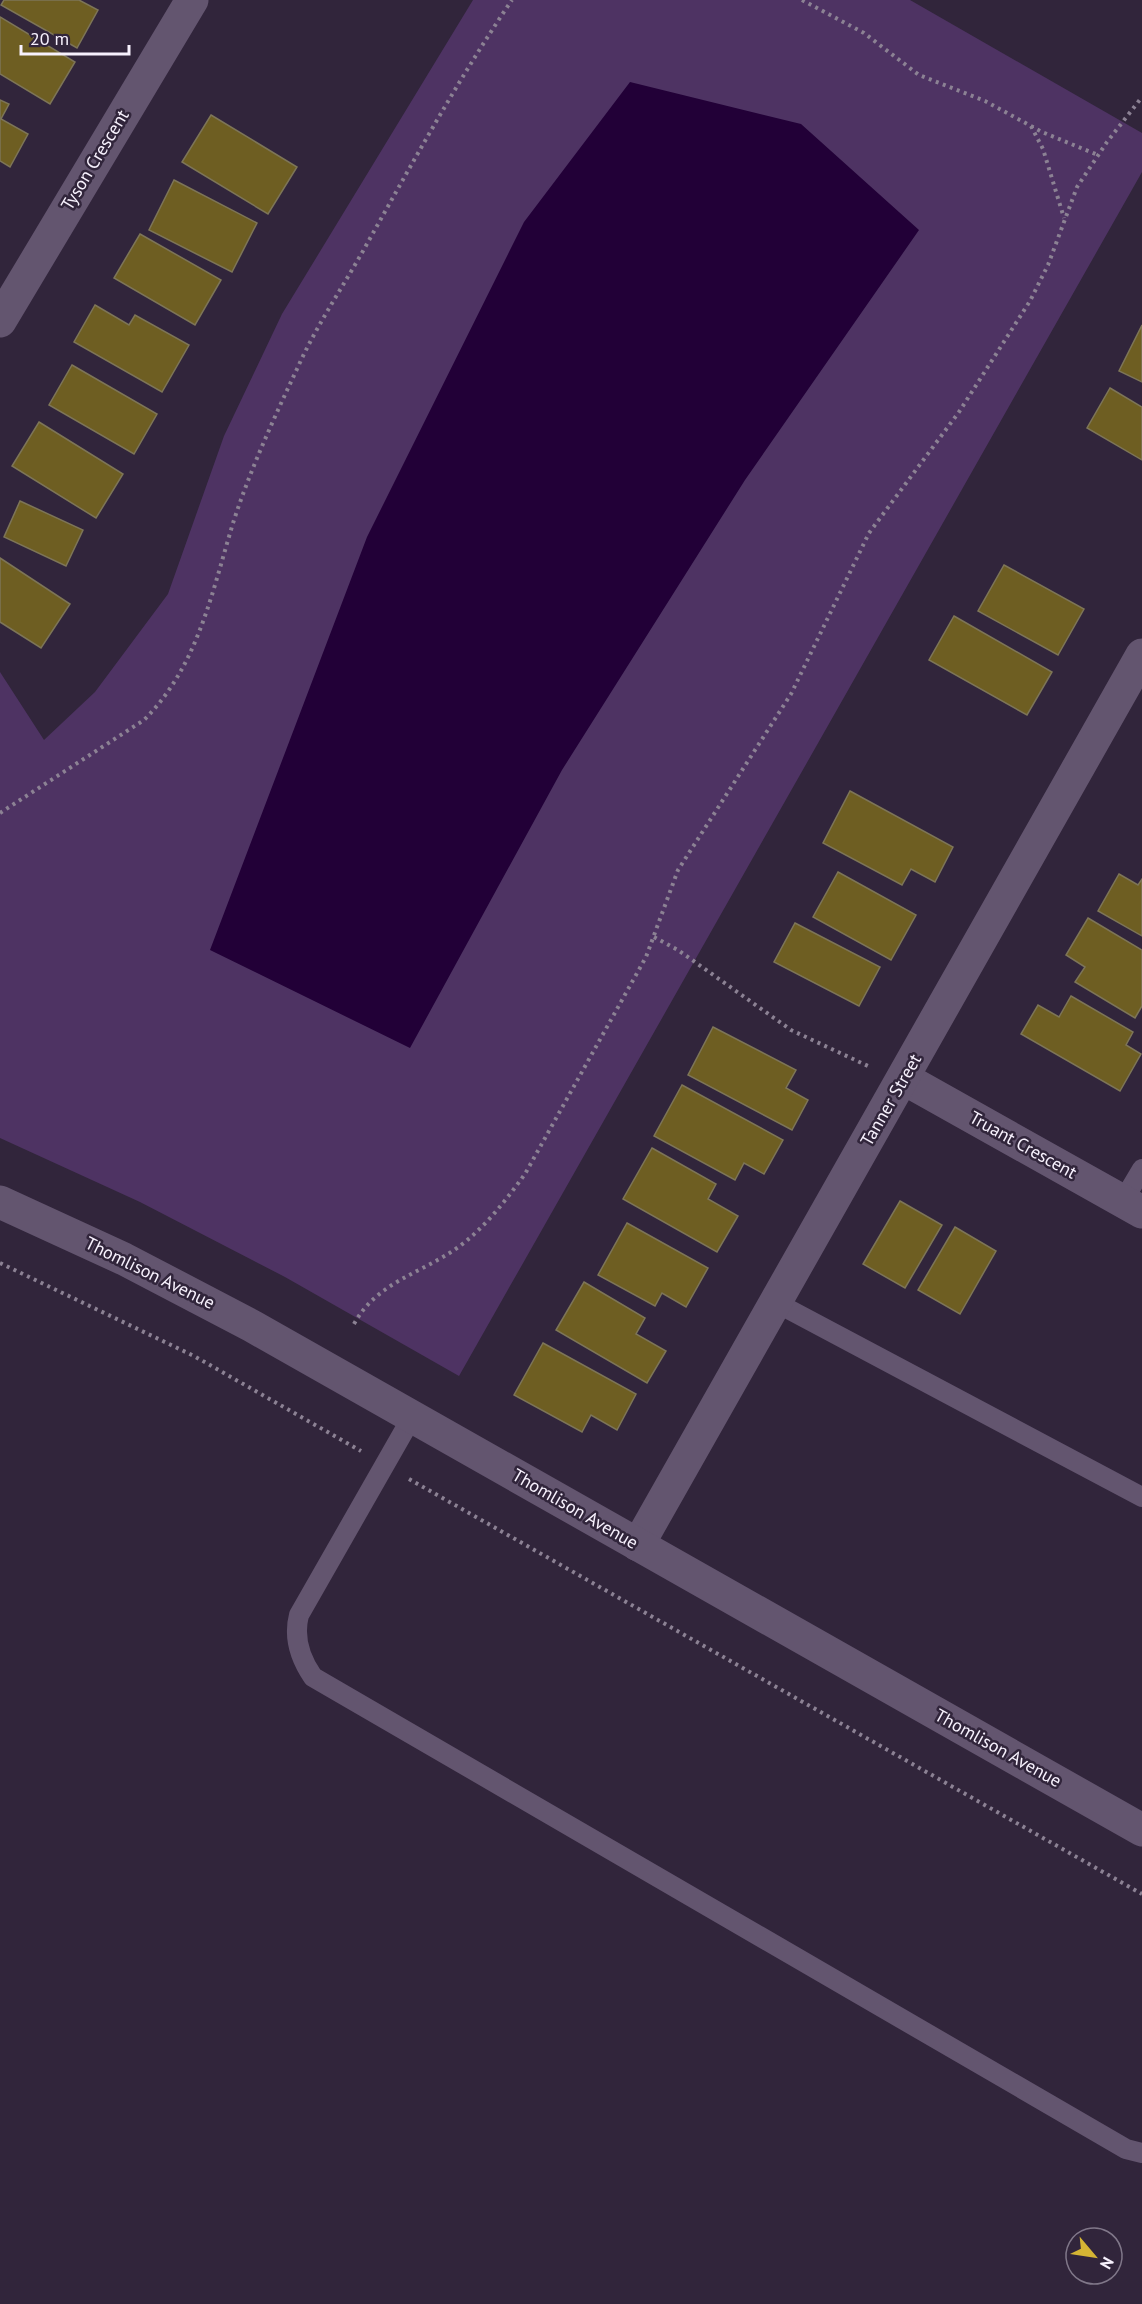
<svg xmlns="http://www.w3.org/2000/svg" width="1142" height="2304" viewBox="0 0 1142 2304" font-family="'PT Sans',sans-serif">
<rect width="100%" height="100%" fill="#31253b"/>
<!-- green -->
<path fill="#4e3363" d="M473,0H910L1142,133V172L459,1376L285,1277L140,1202L0,1138V672L44,740L95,692L168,594L224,436L282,314Z"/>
<!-- water -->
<path fill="#220037" d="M630,82L801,124L919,230L745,480L562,770L410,1048L210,950L367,537L524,222Z"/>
<!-- building -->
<g fill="#6e5e22" stroke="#7d7558" stroke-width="1.5">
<path d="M4,0H79L98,10L77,48L1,5Z"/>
<path d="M0,17L75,62L50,104L0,74Z"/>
<path d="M0,100L9,104L1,119L28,134L10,167L0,161Z"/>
<path d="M211,115L297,167L268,214L182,162Z"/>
<path d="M174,180L257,223L232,272L149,230Z"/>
<path d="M140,234L221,280L195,325L114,278Z"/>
<path d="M95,305L129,325L135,315L189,345L162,392L74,342Z"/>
<path d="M1142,325V382L1119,371Z"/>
<path d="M72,365L157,414L134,454L49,405Z"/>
<path d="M1110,388L1142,407V460L1087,428Z"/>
<path d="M39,422L123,474L96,518L12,466Z"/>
<path d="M20,501L83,530L66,566L4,537Z"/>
<path d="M0,558L70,604L41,648L0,622Z"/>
<path d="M1004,565L1084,609L1058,655L978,611Z"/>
<path d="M954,616L1052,672L1027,715L929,660Z"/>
<path d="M850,791L953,847L935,882L911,869L902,885L823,843Z"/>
<path d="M838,872L916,915L891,960L813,917Z"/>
<path d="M1119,874L1138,885L1142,879V936L1098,911Z"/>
<path d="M1088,918L1142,950V1006L1135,1018L1075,982L1085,967L1066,955Z"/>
<path d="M795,923L880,967L859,1006L774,962Z"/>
<path d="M1071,996L1133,1032L1126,1045L1141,1054L1120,1091L1021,1034L1038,1005L1059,1017Z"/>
<path d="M713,1027L796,1070L786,1088L808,1100L792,1130L688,1075Z"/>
<path d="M682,1085L783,1140L764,1174L744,1163L735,1180L654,1136Z"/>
<path d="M652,1148L716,1184L708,1199L738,1216L717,1252L623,1199Z"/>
<path d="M900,1201L942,1225L905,1288L863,1264Z"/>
<path d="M627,1223L708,1268L686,1307L662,1293L655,1306L598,1275Z"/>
<path d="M955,1227L996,1251L960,1314L918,1290Z"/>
<path d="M584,1282L645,1318L636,1334L666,1351L647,1383L556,1330Z"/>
<path d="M543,1343L636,1394L617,1430L591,1415L582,1432L514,1395Z"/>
</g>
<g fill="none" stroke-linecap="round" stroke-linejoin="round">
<!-- path -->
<g stroke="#8c8294" stroke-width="4" stroke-dasharray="3 4.5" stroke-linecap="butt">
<path d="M802,0L864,33L919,75L985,101L1042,132L1098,155"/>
<path d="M1031,126L1043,149L1064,218"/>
<path d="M0,813L144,720C199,665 212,591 234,520C251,468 274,418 297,369C317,324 345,284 368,242C414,160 459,78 512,0"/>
<path d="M654,937L678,950L791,1030L868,1066"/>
<path d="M0,1263L194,1356L361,1451"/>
<path d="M354,1324C377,1282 420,1274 457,1248C484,1229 506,1200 525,1174L646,957L678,870L791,694L869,533L959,412L1030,301L1048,265L1077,187L1107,142L1142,97"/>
<path d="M409,1479L1142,1894"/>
</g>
<!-- service -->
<g stroke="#63556f" stroke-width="20">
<path d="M1123,1201L1142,1169"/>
<path d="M775,1302L1142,1497"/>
<path d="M412,1417L299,1615C293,1638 300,1658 313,1677L1126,2149L1142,2153"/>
</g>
<!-- minor -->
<g stroke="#63556f" stroke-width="33">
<path d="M0,321L192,0"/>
<path d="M903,1078L1142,1212"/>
<path d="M638,1545L1142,655"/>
</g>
<!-- tertiary -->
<path stroke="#63556f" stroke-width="33" d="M0,1202L124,1259L252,1326L1142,1830"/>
</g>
<g text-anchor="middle" stroke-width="5" stroke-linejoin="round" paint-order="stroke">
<!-- street labels -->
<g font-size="18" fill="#f7f1fd" stroke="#31253b">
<text transform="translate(95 160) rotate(-59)" y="6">Tyson Crescent</text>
<text transform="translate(891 1100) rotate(-60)" y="6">Tanner Street</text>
<text transform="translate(1023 1145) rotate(29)" y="6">Truant Crescent</text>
<text transform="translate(150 1273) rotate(26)" y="6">Thomlison Avenue</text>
<text transform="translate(575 1509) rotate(30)" y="6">Thomlison Avenue</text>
<text transform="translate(998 1748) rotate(29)" y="6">Thomlison Avenue</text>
</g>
</g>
<!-- north arrow -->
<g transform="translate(1094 2256) rotate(119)"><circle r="28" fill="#31253b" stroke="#807789" stroke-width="1.5"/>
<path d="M0-4.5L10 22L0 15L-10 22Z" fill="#d5b534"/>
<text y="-9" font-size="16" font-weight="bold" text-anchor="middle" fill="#f7f1fd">N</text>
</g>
<!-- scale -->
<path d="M21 45v9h108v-9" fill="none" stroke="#f7f1fd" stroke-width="3"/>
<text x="30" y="45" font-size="18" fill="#f7f1fd" stroke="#31253b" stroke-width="4.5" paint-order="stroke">20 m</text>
</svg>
